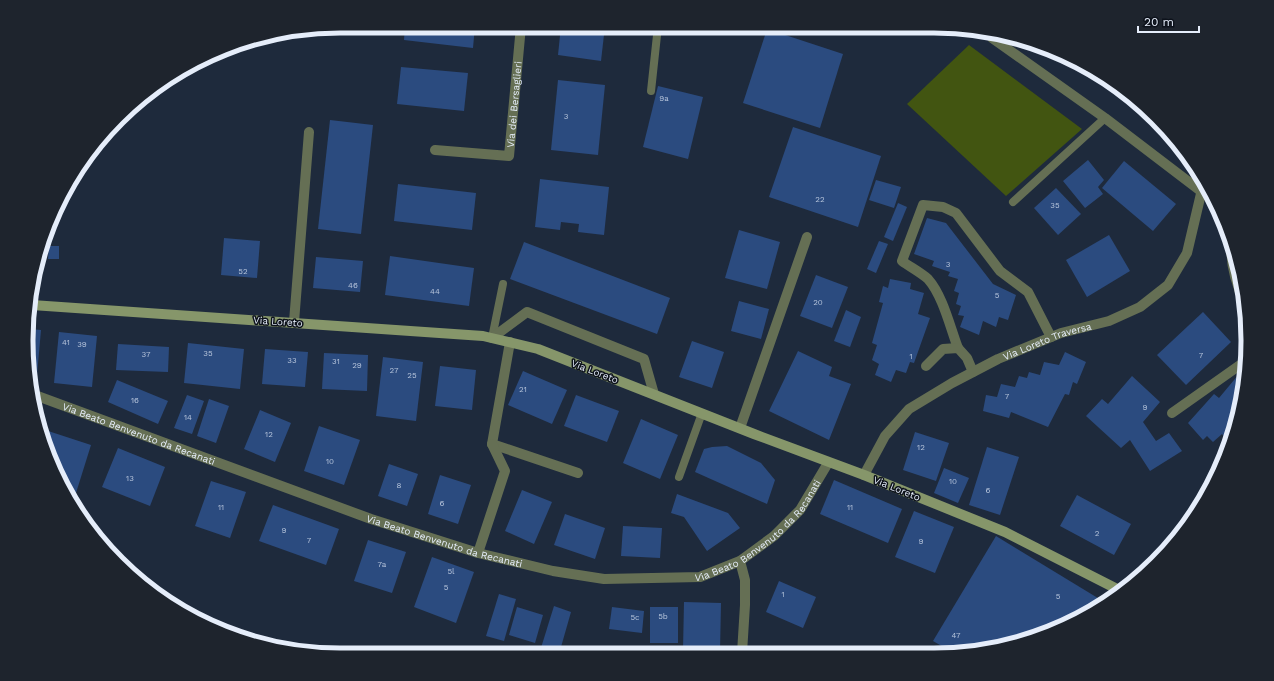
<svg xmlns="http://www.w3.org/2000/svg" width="1274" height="681" viewBox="0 0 1274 681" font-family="'Work Sans',sans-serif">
<rect width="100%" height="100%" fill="#1e2a3c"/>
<!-- green -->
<path fill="#425511" d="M969,45L1082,129L1006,196L907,104Z"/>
<!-- building -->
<g fill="#2b4b7f">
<path d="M405,26H475L473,48L404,40Z"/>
<path d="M561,26H605L601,61L558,55Z"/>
<path d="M767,29L843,54L820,128L743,103Z"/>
<path d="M401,67L468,73L464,111L397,104Z"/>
<path d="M558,80L605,85L598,155L551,150Z"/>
<path d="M658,86L703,97L688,159L643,147Z"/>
<path d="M330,120L373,125L361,234L318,229Z"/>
<path d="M793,127L881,156L858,227L769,197Z"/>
<path d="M1088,160L1104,180L1098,187L1103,194L1085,208L1063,181Z"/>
<path d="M1124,161L1176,204L1153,231L1102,188Z"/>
<path d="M540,179L609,187L604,235L578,232L579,224L561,222L560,230L535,227Z"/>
<path d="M876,180L901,187L894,208L869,200Z"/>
<path d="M398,184L476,193L472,230L394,221Z"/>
<path d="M1056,188L1081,214L1058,235L1034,208Z"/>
<path d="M898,203L907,207L893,241L884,237Z"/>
<path d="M927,218L946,223L993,284L1016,295L1008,320L999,317L996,327L983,321L979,335L960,327L964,316L958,315L961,306L956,304L959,293L954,291L958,279L948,276L950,272L932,266L934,261L914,254Z"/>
<path d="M739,230L780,242L767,289L725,278Z"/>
<path d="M1109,235L1130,271L1087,297L1066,260Z"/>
<path d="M224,238L260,241L257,278L221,275Z"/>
<path d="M879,241L888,244L876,273L867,269Z"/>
<path d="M524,242L670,298L657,334L510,279Z"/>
<path d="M49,246H59V259H48Z"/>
<path d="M390,256L474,268L469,306L385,295Z"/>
<path d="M316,257L363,261L360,292L313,288Z"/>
<path d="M816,275L848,287L832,328L800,316Z"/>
<path d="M890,279L911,283L910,289L924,293L918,314L930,318L914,363L910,362L906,373L896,370L891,382L875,375L879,364L872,360L877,345L872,343L883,303L879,302L883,286L888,288Z"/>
<path d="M739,301L769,309L761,339L731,331Z"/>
<path d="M846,310L861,317L850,347L834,341Z"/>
<path d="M1203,312L1231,342L1186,385L1157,355Z"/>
<path d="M30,329L41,330L37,375H29L27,361Z"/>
<path d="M59,332L97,336L92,387L54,383Z"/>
<path d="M692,341L724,352L712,388L679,377Z"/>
<path d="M188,343L244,349L240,389L184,383Z"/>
<path d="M118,344L169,347L168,372L116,370Z"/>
<path d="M265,349L308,352L305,387L262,384Z"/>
<path d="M798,351L832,367L829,376L851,384L829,440L769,411Z"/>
<path d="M1065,352L1086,362L1077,384L1073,382L1069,395L1065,394L1048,427L1011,412L1009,418L983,411L986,395L997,397L1001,384L1015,387L1019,376L1027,378L1029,372L1040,375L1044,362L1059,365Z"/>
<path d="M324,353L368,355L367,391L322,389Z"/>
<path d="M383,357L423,362L416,421L376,416Z"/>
<path d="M440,366L476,370L472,410L435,406Z"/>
<path d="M523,371L567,390L552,424L508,405Z"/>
<path d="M1239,374L1244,379L1238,418L1236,420L1237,422L1229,443L1222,434L1213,442L1207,436L1203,440L1188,423L1214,394L1219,398Z"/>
<path d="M1132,376L1160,402L1143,422L1156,441L1169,433L1182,451L1150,471L1130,440L1121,448L1086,416L1102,399L1108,404Z"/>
<path d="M117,380L168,401L158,424L108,402Z"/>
<path d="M187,395L204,401L192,434L174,428Z"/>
<path d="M576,395L619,411L607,442L564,426Z"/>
<path d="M209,399L229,406L216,443L197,436Z"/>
<path d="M260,410L291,423L275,462L244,449Z"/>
<path d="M641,419L678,435L660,479L623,463Z"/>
<path d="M319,426L360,440L344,485L304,471Z"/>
<path d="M39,428L91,445L76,493L66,490L60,482L63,475L56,473Z"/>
<path d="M915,432L949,443L936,481L903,470Z"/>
<path d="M727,446L761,463L775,480L767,504L695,472L704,449L712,447Z"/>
<path d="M987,447L1019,457L1000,515L969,505Z"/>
<path d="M118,448L165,467L150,506L102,487Z"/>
<path d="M389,464L418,474L407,506L378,496Z"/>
<path d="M944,468L969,478L958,503L934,493Z"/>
<path d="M440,475L471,485L458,524L428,514Z"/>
<path d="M834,480L902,509L888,543L820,514Z"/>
<path d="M211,481L246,492L230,538L195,526Z"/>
<path d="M522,490L552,502L534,544L505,531Z"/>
<path d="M677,494L728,513L740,528L707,551L684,517L671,513Z"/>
<path d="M1077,495L1131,524L1114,555L1060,526Z"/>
<path d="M273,505L339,529L326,565L259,541Z"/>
<path d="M914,511L954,527L935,573L895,557Z"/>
<path d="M565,514L605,528L595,559L554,545Z"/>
<path d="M623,526L662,528L660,558L621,556Z"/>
<path d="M996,536L1106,603L1054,631L975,652H952L933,641Z"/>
<path d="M368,540L406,552L392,593L354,581Z"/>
<path d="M432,557L474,572L456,623L414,607Z"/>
<path d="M779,581L816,597L803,628L766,612Z"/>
<path d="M499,594L516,599L504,641L486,636Z"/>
<path d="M684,602L721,603L720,651L683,650Z"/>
<path d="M554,606L571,612L559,654H549L540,651Z"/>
<path d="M517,607L543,615L535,643L509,635Z"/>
<path d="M612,607L644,611L642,633L609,629Z"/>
<rect x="650" y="607" width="28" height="36"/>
</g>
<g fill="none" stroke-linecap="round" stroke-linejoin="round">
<!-- lane -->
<g stroke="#656f54" stroke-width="8">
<path d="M651,91L658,26"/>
<path d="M1013,202L1105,118"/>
<path d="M492,338L503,284"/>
<path d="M679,477L702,413"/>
</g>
<!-- street -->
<g stroke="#656f54" stroke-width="10">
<path d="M992,38L1105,118L1202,192"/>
<path id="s1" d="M435,150L509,156L521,26"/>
<path d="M1232,241C1229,263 1236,284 1245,304"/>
<path d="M294,322L309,132"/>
<path d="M492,338L527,312L644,359L654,394"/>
<path d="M510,342L492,444L578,473"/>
<path d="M958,348C950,327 943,296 928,279C920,272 910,267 902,261L923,205L943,207L956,213L1000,271L1028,292L1051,337"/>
<path d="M926,366L943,349L958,348L967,358L973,372"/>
<path id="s2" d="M32,394L371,519L478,553L553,571L604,579L700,577L740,561L774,536L800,510L828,463"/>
<path d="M1172,413L1247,360"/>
<path d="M740,428L807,237"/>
<path id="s3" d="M864,475L885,436L909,409L952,383L998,359L1061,333L1109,321L1140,307L1168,285L1187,253L1204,181"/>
<path d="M478,553L505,471L492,444"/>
<path d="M740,561L745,580V605L742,653"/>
</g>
<!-- secondary -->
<path stroke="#86966a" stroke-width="10" d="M32,305L483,336L538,349L754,434L864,475L1005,532L1121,591"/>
</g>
<g text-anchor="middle" stroke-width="3" stroke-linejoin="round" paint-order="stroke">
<!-- number labels -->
<g font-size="8" fill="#b6c4db">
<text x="664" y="101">9a</text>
<text x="566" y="119">3</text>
<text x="820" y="202">22</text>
<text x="1055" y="208">35</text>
<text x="948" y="267">3</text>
<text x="243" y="274">52</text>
<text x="353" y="288">46</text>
<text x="435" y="294">44</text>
<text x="997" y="298">5</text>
<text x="818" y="305">20</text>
<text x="66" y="345">41</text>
<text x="82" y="347">39</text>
<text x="208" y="356">35</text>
<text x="146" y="357">37</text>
<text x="1201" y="358">7</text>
<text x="911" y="359">1</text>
<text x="292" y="363">33</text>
<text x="336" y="364">31</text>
<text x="357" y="368">29</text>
<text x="394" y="373">27</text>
<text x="412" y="378">25</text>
<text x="523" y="392">21</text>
<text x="1007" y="399">7</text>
<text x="135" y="403">16</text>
<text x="1145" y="410">9</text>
<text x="188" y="420">14</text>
<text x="269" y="437">12</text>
<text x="921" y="450">12</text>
<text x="330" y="464">10</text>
<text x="130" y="481">13</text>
<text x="953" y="484">10</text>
<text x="399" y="488">8</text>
<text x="988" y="493">6</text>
<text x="442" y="506">6</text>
<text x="221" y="510">11</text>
<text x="850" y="510">11</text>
<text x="284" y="533">9</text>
<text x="1097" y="536">2</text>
<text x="309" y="543">7</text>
<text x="921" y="544">9</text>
<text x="382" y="567">7a</text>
<text x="451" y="574">5l</text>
<text x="446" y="590">5</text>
<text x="783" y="597">1</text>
<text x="1058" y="599">5</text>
<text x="663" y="619">5b</text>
<text x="635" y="620">5c</text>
<text x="956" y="638">47</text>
</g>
<!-- street labels -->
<g font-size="10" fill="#e5edfa" stroke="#0d121b">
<text dy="4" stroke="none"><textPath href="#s1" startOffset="126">Via dei Bersaglieri</textPath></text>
<text transform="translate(278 321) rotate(4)" y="4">Via Loreto</text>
<text dy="4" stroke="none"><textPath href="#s3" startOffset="235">Via Loreto Traversa</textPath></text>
<text transform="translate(595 371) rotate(21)" y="4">Via Loreto</text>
<text dy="4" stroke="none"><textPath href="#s2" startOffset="114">Via Beato Benvenuto da Recanati</textPath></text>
<text transform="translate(897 488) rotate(22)" y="4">Via Loreto</text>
<text dy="4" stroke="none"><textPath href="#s2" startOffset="774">Via Beato Benvenuto da Recanati</textPath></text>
<text dy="4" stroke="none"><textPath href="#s2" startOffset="438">Via Beato Benvenuto da Recanati</textPath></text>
</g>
</g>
<!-- crop -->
<path d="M0 0H1274V681H0ZM340 33H934A307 307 0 0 1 1241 340V341A307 307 0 0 1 934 648H340A307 307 0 0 1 33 341V340A307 307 0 0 1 340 33Z" fill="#1e242d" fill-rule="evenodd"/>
<path fill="none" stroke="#e5edfa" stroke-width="5" d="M340 33H934A307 307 0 0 1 1241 340V341A307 307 0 0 1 934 648H340A307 307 0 0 1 33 341V340A307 307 0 0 1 340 33Z"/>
<!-- scale -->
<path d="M1138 26v6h61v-6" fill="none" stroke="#e5edfa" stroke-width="2"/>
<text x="1144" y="26" font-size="12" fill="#e5edfa" stroke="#0d121b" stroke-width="3" paint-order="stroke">20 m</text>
</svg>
